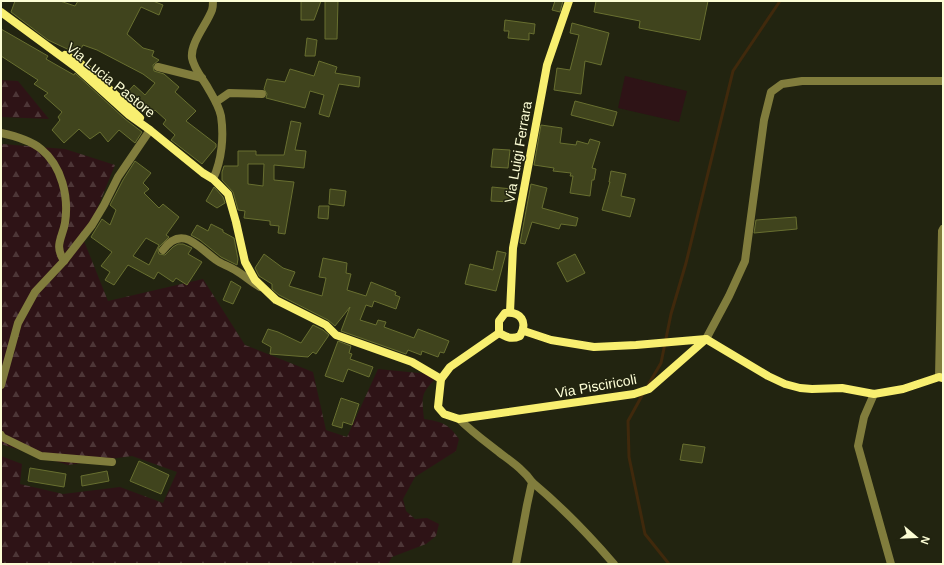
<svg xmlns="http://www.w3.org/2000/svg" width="944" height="565" viewBox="0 0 944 565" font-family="Arial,sans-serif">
<defs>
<pattern id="forest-firs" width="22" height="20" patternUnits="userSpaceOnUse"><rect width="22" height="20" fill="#2e1316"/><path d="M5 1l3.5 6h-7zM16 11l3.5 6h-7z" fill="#4d3637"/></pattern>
</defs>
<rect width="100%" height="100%" fill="#222410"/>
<!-- forest -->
<g fill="url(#forest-firs)">
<path d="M1,80L18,81L49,119L1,117Z"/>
<path d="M2,144L65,149L115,165L84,241L108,301L203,279L245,345L313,372L326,430L347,437L378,369L439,375C422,393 421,393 424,419C442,422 448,423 459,439L456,451L415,477L403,499L406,511L415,519L427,518L439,524L436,536L426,544L392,557L388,564H1V456L22,464L20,484L63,494L120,487L163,503L177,472L132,456L68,465L1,444V147Z"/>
</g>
<!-- green -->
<path fill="#2e1316" d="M625,76L687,91L679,122L618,108Z"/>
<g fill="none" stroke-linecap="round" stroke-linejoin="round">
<!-- stream -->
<g stroke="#40290c" stroke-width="3">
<path d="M647,387L661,363L671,314L686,263L733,71L780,1"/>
<path d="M644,392L628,421L629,457L645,534L669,564"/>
</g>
</g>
<!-- building -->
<g fill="#40441d" stroke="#686f30" fill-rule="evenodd">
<path d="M15,1H60L75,6L78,1H153L163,5L159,15L141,7L127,34L143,48L154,51L152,56L159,60L153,65L154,71L164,74L179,87L175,92L196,111L186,121L216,144V147L202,164L171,140L175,135L163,124L166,120L155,110L149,116L125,95L134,85L145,95L155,83L143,74L97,50L83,45L78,54L48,40L11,12Z"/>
<path d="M301,1H321L314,20H301Z"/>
<path d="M325,1H338L337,39H325Z"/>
<path d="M555,1H563L560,12L552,10Z"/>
<path d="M596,1H708L700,40L639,28L640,21L594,12Z"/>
<path d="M505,20L535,24L534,34L529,33V40L508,38L509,31H504Z"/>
<path d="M572,23L609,33L601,65L585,61L581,94L554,90L557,68L570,70L579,35L570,33Z"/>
<path d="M1,29L48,56L46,59L74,75L75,73L125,119L142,132L135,143L119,130L108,142L100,132L90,139L79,129L64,143L52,130L60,120L58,117L62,112L44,96L48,93L34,84L38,80L1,56Z"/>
<path d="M307,38L317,40L315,56H305Z"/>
<path d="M319,61L337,67L335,73L360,77L359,87L339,84L329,117L319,114L324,95L310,91L305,108L266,98L267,94L264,89L267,79L285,82L290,69L314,76Z"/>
<path d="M575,101L617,112L613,126L571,115Z"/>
<path d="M291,121L301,123L295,150L306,151L304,168L274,165V180L294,182L285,234L278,233L279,226L270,225V221L244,218L245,211L238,210L233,192L222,180V172L224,166H238V151H256V155H284ZM248,164H264L263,186L248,184Z"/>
<path d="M541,125L562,128L560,143L576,145L577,141L588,144L590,139L600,142L592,168L596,169L594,180H592L590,196L570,193L573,176H570L571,173L553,171L554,168L534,165Z"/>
<path d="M493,149L510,150L508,168L491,167Z"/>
<path d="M135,161L151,173L143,183L149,189L144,193L159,208L163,204L179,217L166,235L169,237L159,247L158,251L159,254L165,255L173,247L178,244H183L192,248L188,254L202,262L187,285L176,278L173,282L158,272L154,279L128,265L114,285L105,280L110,272L101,266L112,252L91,237L102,219L110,225L116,210L110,205L123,180ZM146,238L159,245L149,265L133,256Z"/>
<path d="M611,171L626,174L621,196L635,199L630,217L602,210L610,182H609Z"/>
<path d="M531,184L547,188L542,208L578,218L576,226L561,224L559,229L532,222L525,244L520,243Z"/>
<path d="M214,187L223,197L225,203L217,208L206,201Z"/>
<path d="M492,187L512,189L511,202L491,201Z"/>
<path d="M330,189L346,191L344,206L329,204Z"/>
<path d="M319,206H329L328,219L318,218Z"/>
<path d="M796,217L797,229L754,233L756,220Z"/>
<path d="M211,224L223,230V232L234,238L238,259L237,265L221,257L200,240L191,235L197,225L208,231Z"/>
<path d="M497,251L506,253L496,291L465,284L470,264L493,270Z"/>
<path d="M264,254L283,268L295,272L289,286L322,296L326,278L319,277L323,258L347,263L346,273L351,274L347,290L366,296L371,282L396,292L395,295L400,297L396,309L374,301L372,307L366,305L360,320L376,325L378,320L386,322L384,327L414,338L418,329L449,341L444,353L440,352L438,357L422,351L421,355L408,350L406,354L341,331L350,307L335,326L328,320L279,295L272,289V284L259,276L255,268Z"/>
<path d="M575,254L585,273L567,282L557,263Z"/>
<path d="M231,281L241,287L233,304L223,300Z"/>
<path d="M313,325L323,330L329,335L316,354L313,352L308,357L270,354L271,347L262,342L268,329L278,332L301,343Z"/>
<path d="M338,341L351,346L349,353L352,354L350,359L373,367L369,377L348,369L343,382L325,376Z"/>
<path d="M341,398L359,404L352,425L343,422L342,428L332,425Z"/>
<path d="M683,444L705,447L702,463L680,460Z"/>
<path d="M139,461L169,475L161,494L130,481Z"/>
<path d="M30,468L66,474L64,487L28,481Z"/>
<path d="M107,471L109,481L82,486L81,476Z"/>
</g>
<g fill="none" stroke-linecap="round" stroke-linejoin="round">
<!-- street -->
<g stroke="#817d3d" stroke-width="8">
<path d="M213,1C213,4 213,7 212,10C207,24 190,43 192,58C194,69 203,79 208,88C213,97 219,106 221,116C224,136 222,160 213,179"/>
<path d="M158,67L202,78"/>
<path d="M216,102L229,93L262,94"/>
<path d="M1,133C15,136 30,140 41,149C62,166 69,197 65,223C62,239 54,245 64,261"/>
<path d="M163,250C182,224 198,247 216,260C221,264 229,266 235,270C244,275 251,282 260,287"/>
<path d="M706,339L729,296L745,261L764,120L771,92L782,84L802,81H943"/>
<path d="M939,377L942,231L943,229"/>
<path d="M1,385L18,323L35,292L64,261L92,225L104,205L118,177L150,130"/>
<path d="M874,394L864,417L858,446L891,564"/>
<path d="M459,419C472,432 486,442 500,453C512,462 524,470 532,482L527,505L516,564"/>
<path d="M1,435L2,437L41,456L112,462"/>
<path d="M532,482C562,507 589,535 614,564"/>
</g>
<!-- secondary -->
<g stroke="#f8ef70" stroke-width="8">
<path d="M1,12L77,68L129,115L150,130L203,173L213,179L228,194L236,222L245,262L255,280L276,300L326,325L336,335L412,362L441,379"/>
<path d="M65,55L76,60L90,71L140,118"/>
<path d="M510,312L513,248L547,65L569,1"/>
<path d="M505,313C521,311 528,322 520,336C511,340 507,337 499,333V321Z"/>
<path d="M524,331L551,340L594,347L636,345L706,339"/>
<path d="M499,333L450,367L441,379L438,407L444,414L459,419L634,394L649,389L706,339L768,376L785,384L800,388L812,389L842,388L874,394L903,389L939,377L943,378"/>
</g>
</g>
<g text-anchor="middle" stroke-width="3" stroke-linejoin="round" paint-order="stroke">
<!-- street labels -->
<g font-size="14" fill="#fcfdd5" stroke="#222410">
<text transform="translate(111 80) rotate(39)" y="5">Via Lucia Pastore</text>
<text transform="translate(518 152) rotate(-80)" y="5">Via Luigi Ferrara</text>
<text transform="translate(596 386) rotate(-10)" y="5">Via Pisciricoli</text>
</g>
</g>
<!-- border -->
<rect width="944" height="565" fill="none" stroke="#fcfdd5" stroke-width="4"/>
<!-- north arrow -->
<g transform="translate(916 537) rotate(109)" stroke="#222410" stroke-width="3" paint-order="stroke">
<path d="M0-3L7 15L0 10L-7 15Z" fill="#fcfdd5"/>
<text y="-6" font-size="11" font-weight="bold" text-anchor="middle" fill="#fcfdd5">N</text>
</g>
</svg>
